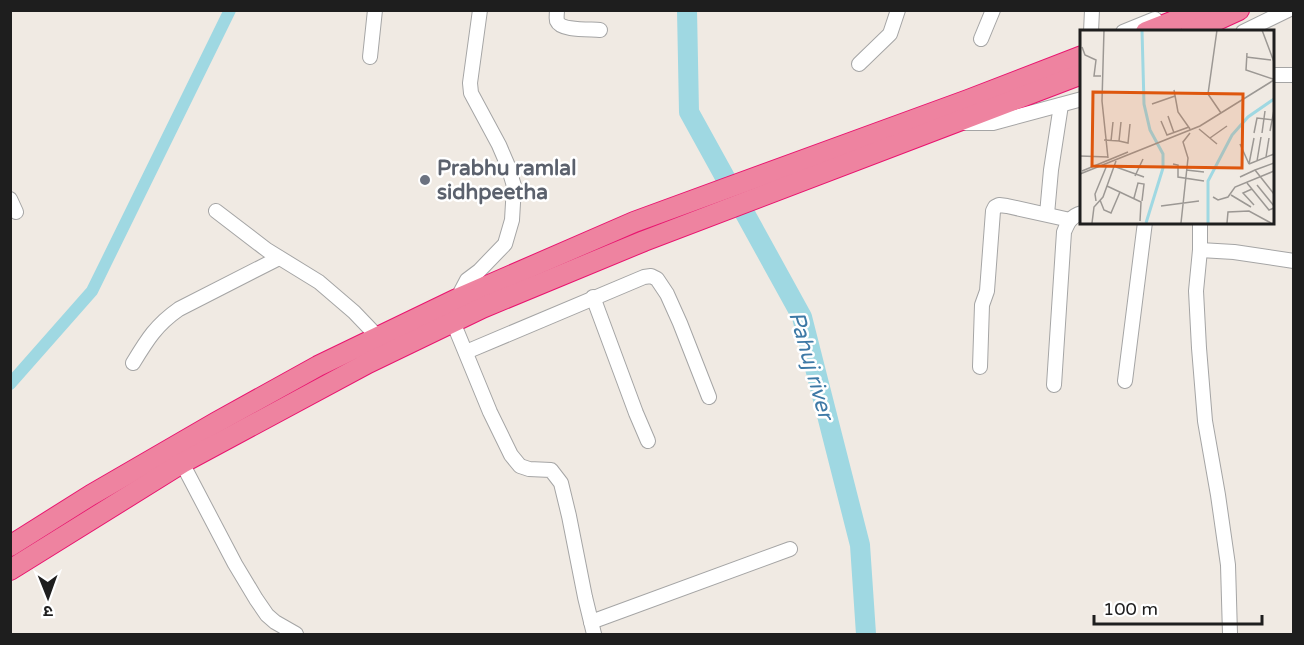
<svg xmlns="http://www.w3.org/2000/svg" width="1304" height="645" viewBox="0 0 1304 645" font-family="'Varela Round','Noto Sans Devanagari',sans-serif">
<rect width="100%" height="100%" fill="#f0eae3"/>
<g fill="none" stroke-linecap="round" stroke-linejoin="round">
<!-- canal -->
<path stroke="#9fd8e2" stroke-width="12" d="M10,384L92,291L230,10"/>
<!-- river -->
<path stroke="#9fd8e2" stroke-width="20" d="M687,10L689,112L802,317L860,545L866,634"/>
<defs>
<g id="minor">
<path d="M557,10C557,14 556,17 557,21C561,31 590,29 600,30"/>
<path d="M1091,32L1092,10"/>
<path d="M1123,32L1155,19"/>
<path d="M1243,32L1288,10"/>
<path d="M981,39L993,10"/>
<path d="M370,57L375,10"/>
<path d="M859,64L890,34L898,10"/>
<path d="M1272,75H1294"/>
<path d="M964,123H993L1082,99"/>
<path d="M10,199L16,212"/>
<path d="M216,211L267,250L319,282L354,312L377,336"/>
<path d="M1047,214L1051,170L1061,105"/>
<path d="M1200,222V250L1196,291L1199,348L1205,421L1218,495L1228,565L1230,634"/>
<path d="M1200,250L1234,252L1294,261"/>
<path d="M593,297L636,413L648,441"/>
<path d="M457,299L467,280L479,271L505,244L512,220L514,186L508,166L499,145L471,93L470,83L480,10"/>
<path d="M453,322L490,412L511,455L520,466L529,469L551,470L561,483L569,516L585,597L594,634"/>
<path d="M466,352L644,277L651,276L657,279L667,294L680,323L709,397"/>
<path d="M133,363C147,340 156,325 179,309L279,258"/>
<path d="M980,367L982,305L987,291L993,211L995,207L999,205L1007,206L1070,220"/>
<path d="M1125,381L1145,222"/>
<path d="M1054,385L1064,232C1068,222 1071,216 1082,213"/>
<path d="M182,463L235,564L256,599L267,615L275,622L296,634"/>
<path d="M591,622L790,549"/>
</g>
<g id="highway">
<path d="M1146,32L1202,10"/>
<path d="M1191,32L1239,10"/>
<path d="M10,546L91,495L217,422L318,366L457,299L634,222L968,100L1082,56"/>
<path d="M10,570L182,463L368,363L482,308L644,241L1082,74"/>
</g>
</defs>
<!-- minor casing -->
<use href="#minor" stroke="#a5a5a5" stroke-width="16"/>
<!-- highway casing -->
<use href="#highway" stroke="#e9146f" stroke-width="22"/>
<!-- minor -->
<use href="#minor" stroke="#fff" stroke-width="14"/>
<!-- highway -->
<use href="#highway" stroke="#ee83a0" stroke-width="20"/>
</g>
<!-- markers -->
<circle fill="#6b7280" stroke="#fff" stroke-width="2" cx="425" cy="180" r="6"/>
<g text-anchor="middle" stroke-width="5" stroke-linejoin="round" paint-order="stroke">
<!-- worship labels -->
<g font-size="21" font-weight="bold" fill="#5b616d" stroke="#fff" text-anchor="start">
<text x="437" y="175">Prabhu ramlal<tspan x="437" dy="24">sidhpeetha</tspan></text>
</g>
<!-- water labels -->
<g font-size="22" font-style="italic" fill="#3d79a6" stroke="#fff">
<text transform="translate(812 365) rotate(74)" y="8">Pahuj river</text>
</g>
</g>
<!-- overview -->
<g transform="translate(1080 30)">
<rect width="194" height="194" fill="#f0eae3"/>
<path fill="none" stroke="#9fd8e2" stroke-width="3" d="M62,0L64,74L70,100L83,124V138L66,193M128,193V151L152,105L168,87L194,69"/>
<path fill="none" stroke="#9c9894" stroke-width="1.5" d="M24,0L22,71L28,128M137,0L128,64L141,83M182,0L194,32M2,17L5,25L16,30L14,46H21M167,23L166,40L193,49M166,27L191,30M94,60L98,82L110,99M72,74L95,66M88,86L94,103M81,91L87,105L109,97M119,99L137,114M190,101L194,80M174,103L177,88L194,90M182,103L185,81M130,108L147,96M24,110L39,111L41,92M31,111L33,92M39,111L48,113L50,94M160,114L169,134M0,126L28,127M186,127L189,108M177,131L181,107M93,134L98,135V147L124,151M169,134L174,108M169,134L194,124M36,137L64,147M106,140L124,142M175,140L194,133M2,141L48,122M0,144L120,96L194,50M55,146L63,129M160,147L175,140L194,164M167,153L189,180L194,178M177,155L194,176M27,156L61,172L60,191M172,159L163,163L174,175M151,165L171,177M133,167L138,170L148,167L155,157L194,141M54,168L58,153L64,154L62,171M20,170L24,180L31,183L40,162M16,171L15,164L27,135M81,176L119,171M12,193L14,177L23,167L36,131M101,193L108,128L103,112L110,103M147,193L148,182L169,181L191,193"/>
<path fill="#de560d" fill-opacity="0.15" stroke="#de560d" stroke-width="3" d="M13,62L163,64L162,138L12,136Z"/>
<rect width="194" height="194" fill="none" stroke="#1e1e1e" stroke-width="3"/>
</g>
<!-- border -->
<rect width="1304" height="645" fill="none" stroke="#1e1e1e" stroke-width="24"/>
<!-- north arrow -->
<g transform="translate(48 597) rotate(179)" stroke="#ffffff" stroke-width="4.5" paint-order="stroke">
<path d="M0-4.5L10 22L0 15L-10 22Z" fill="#1e1e1e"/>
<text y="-9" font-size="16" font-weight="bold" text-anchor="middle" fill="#1e1e1e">उ</text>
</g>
<!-- scale -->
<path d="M1094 615v9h168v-9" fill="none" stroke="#1e1e1e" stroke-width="3"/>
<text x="1103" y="615" font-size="18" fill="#1e1e1e" stroke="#ffffff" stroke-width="4.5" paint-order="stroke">100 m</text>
</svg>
